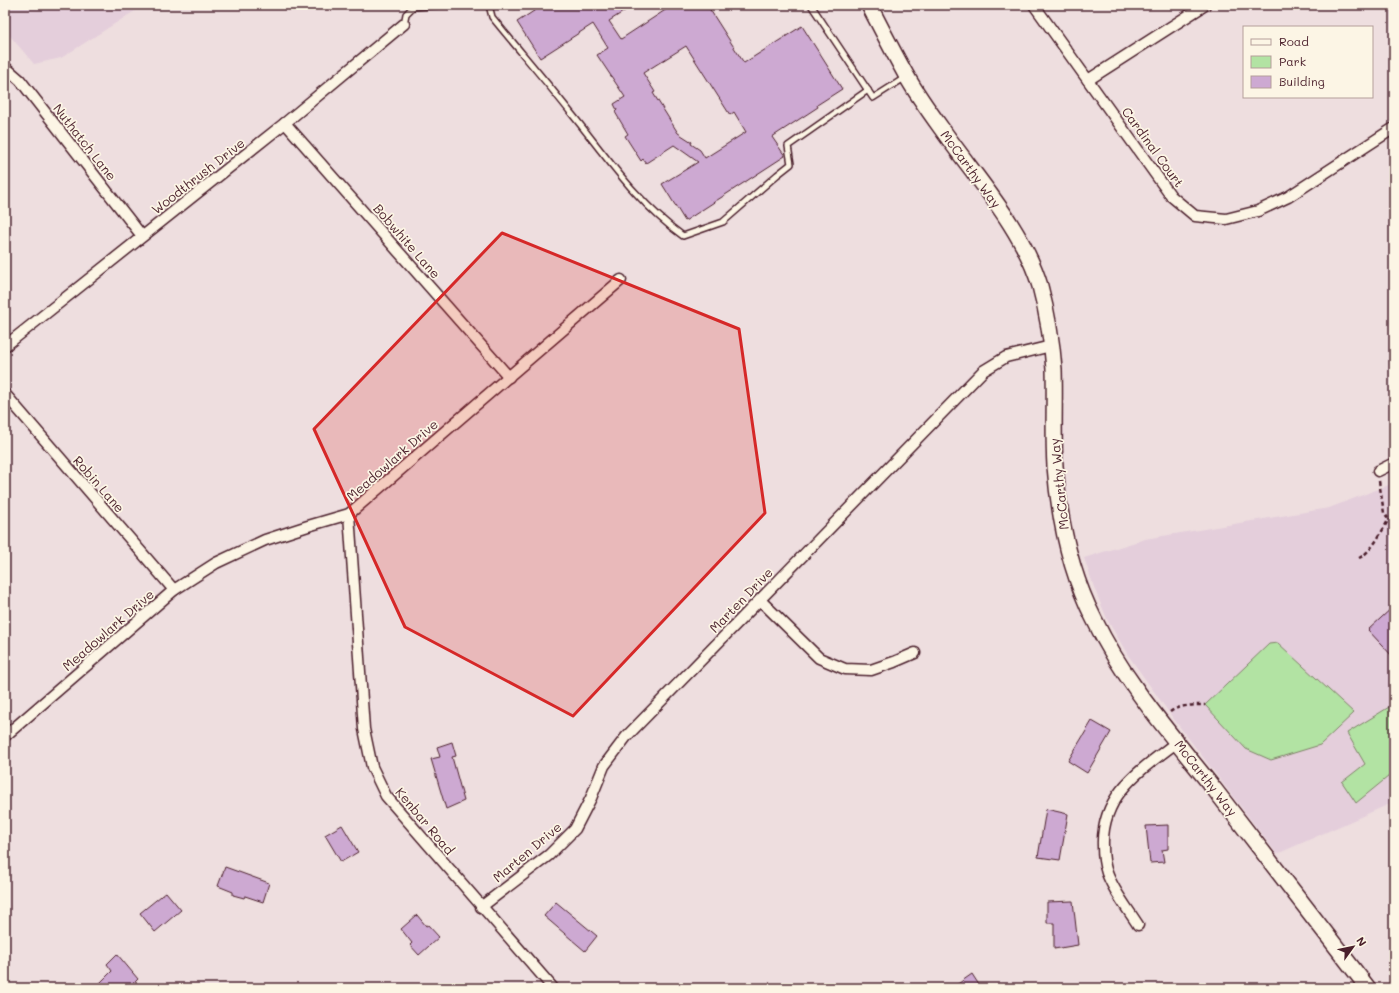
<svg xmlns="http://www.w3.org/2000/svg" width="1399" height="993" viewBox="0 0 1399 993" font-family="Mali,sans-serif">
<rect width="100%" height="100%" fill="#eededf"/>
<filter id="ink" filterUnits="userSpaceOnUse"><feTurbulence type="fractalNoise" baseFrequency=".025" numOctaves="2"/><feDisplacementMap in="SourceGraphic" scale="8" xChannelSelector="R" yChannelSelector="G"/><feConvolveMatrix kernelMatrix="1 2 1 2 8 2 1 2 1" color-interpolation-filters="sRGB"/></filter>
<g filter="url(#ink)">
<!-- built -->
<g fill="#e4cedb">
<path d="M5,5H144L61,58L34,64L5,30Z"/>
<path d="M1394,483V802L1277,854L1173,718L1128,655L1108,621L1095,590L1084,558L1145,539L1329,508Z"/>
</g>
<!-- green -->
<g fill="#b2e3a3" stroke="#7e8167">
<path d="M1278,643L1354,713L1320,745L1271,760L1246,749L1205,705L1269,644Z"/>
<path d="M1394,704V772L1356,803L1342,782L1365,764L1347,733Z"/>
</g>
<!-- building -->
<g fill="#cda9d2" stroke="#4a1f2b" fill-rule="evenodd">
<path d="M543,5H634L609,21L621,39L673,5H707L744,63L802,26L842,89L817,105L818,107L772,137L785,156L685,221L662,184L698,162L674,145L646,163L643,159L641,161L625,136L628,134L615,112L617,110L614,104L625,97L597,55L608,48L593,24L540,58L517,22ZM686,46L730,115L734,112L746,132L705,158L700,150L691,144L692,142L678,133L653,93L655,92L643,73Z"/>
<path d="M1394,606V658L1368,630Z"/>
<path d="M1092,721L1111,732L1087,773L1068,761Z"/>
<path d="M452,742L456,756L452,757L464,801L446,809L431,759L440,757L437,747Z"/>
<path d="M1046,809L1068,814L1060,860L1038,857Z"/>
<path d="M342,825L358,852L341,862L325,835Z"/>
<path d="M1168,825V849L1162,850L1164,862L1150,863L1146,826Z"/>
<path d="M225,867L269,883L263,902L245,896L244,898L233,895V892L218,886Z"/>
<path d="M166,892L181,910L155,932L140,913Z"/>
<path d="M1073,901L1078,945L1054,949V923H1047V902Z"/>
<path d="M556,902L597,936L585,951L544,916Z"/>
<path d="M417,915L426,926L428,925L439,937L419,955L410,945L412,943L401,929Z"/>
<path d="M117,954L138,979L129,988H95L112,971L107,964Z"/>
<path d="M972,974L981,988H952Z"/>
</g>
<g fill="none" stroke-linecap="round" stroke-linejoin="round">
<defs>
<g id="lane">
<path d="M489,5L492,17C518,49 545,80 571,113C606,156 637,203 683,236L723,222L777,175L791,164L788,146L868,90"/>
<path d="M811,5L873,98L906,77"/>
<path d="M404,24L406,14L413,7L439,5"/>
</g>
<g id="street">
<path d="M1034,5L1171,196L1195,216L1226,219L1258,211L1288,197L1394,128"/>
<path d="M5,67L20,80L142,236"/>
<path d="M1088,80L1205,5"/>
<path d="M285,123L509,377"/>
<path d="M5,346L285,123L404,24"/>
<path d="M5,394L174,590"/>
<path d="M1378,471L1394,463"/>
<path d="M349,514L364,729L372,767L386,796L553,988"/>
<path d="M760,600L819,658L845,669L871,670L894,662L915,653"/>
<path d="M5,736L174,590L216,563L265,540L308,526L349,514L621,280"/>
<path d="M481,907L549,855L575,829L591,798L604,766L626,737L983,371L1006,357L1051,346"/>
<path d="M1138,925C1128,909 1114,892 1107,873C1104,864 1103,855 1103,846C1101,794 1141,770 1177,742"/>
</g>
<path id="secondary" d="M869,5C881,28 893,52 906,75C917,95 931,114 944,132C977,179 1023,229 1040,286C1047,312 1052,342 1054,369C1055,402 1053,434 1055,466C1059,519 1070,572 1094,619C1124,682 1172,736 1215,790C1266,856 1317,922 1368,988"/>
</defs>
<!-- lane casing -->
<use href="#lane" stroke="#4a1f2b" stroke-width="8"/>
<!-- street casing -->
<use href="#street" stroke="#4a1f2b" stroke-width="13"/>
<!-- secondary casing -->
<use href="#secondary" stroke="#4a1f2b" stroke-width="18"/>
<!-- path -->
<g stroke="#4a1f2b" stroke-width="2.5" stroke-dasharray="4 3" stroke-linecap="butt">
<path d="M1379,481L1384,513L1394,525"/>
<path d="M1359,558C1373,551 1381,532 1389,519"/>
<path d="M1170,712C1179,705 1194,705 1205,705"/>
</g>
<!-- lane -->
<use href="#lane" stroke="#fcf5e5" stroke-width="5"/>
<!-- street -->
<use href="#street" stroke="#fcf5e5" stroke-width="10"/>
<!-- secondary -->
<use href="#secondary" stroke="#fcf5e5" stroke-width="15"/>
</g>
</g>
<!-- marked area -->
<path fill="#d62828" fill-opacity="0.2" stroke="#d62828" stroke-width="3" stroke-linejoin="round" d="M502,233L739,329L765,513L573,716L405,627L314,429Z"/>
<g text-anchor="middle" stroke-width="3.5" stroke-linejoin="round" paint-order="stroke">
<!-- street labels -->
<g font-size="13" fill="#4a1f2b" stroke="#fcf5e5">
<text transform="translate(85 142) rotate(52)" y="5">Nuthatch Lane</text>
<text transform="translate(1153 147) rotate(54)" y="5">Cardinal Court</text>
<text transform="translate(971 169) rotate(54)" y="5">McCarthy Way</text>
<text transform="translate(198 176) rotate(-38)" y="5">Woodthrush Drive</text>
<text transform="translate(407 241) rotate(49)" y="5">Bobwhite Lane</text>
<text transform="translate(392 460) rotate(-41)" y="5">Meadowlark Drive</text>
<text transform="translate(99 484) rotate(49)" y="5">Robin Lane</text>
<text transform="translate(1059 484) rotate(-96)" y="5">McCarthy Way</text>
<text transform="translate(741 600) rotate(-46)" y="5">Marten Drive</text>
<text transform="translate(108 630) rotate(-41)" y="5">Meadowlark Drive</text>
<text transform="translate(1206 778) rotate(52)" y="5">McCarthy Way</text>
<text transform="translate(425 821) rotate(50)" y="5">Kenbar Road</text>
<text transform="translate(527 852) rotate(-40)" y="5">Marten Drive</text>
</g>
</g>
<!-- margin -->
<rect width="1399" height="993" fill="none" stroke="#fcf5e5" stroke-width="20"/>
<rect x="10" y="10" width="1379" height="973" fill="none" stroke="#4a1f2b" stroke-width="1.5" filter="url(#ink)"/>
<!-- legend -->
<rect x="1243" y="26" width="130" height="72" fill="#fcf5e5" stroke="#b59f9b"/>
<rect x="1251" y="39" width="20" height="6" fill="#fcf5e5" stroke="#b59f9b"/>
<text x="1279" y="46" font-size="12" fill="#4a1f2b">Road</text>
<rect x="1251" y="56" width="20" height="12" fill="#b2e3a3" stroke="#b59f9b"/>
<text x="1279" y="66" font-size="12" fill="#4a1f2b">Park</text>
<rect x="1251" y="76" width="20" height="12" fill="#cda9d2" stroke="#b59f9b"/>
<text x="1279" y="86" font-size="12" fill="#4a1f2b">Building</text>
<!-- north arrow -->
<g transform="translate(1353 947) rotate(57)" stroke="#fcf5e5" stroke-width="3" paint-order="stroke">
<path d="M0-3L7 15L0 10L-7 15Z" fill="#4a1f2b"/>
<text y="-6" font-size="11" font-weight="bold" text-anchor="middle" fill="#4a1f2b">N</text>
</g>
</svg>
